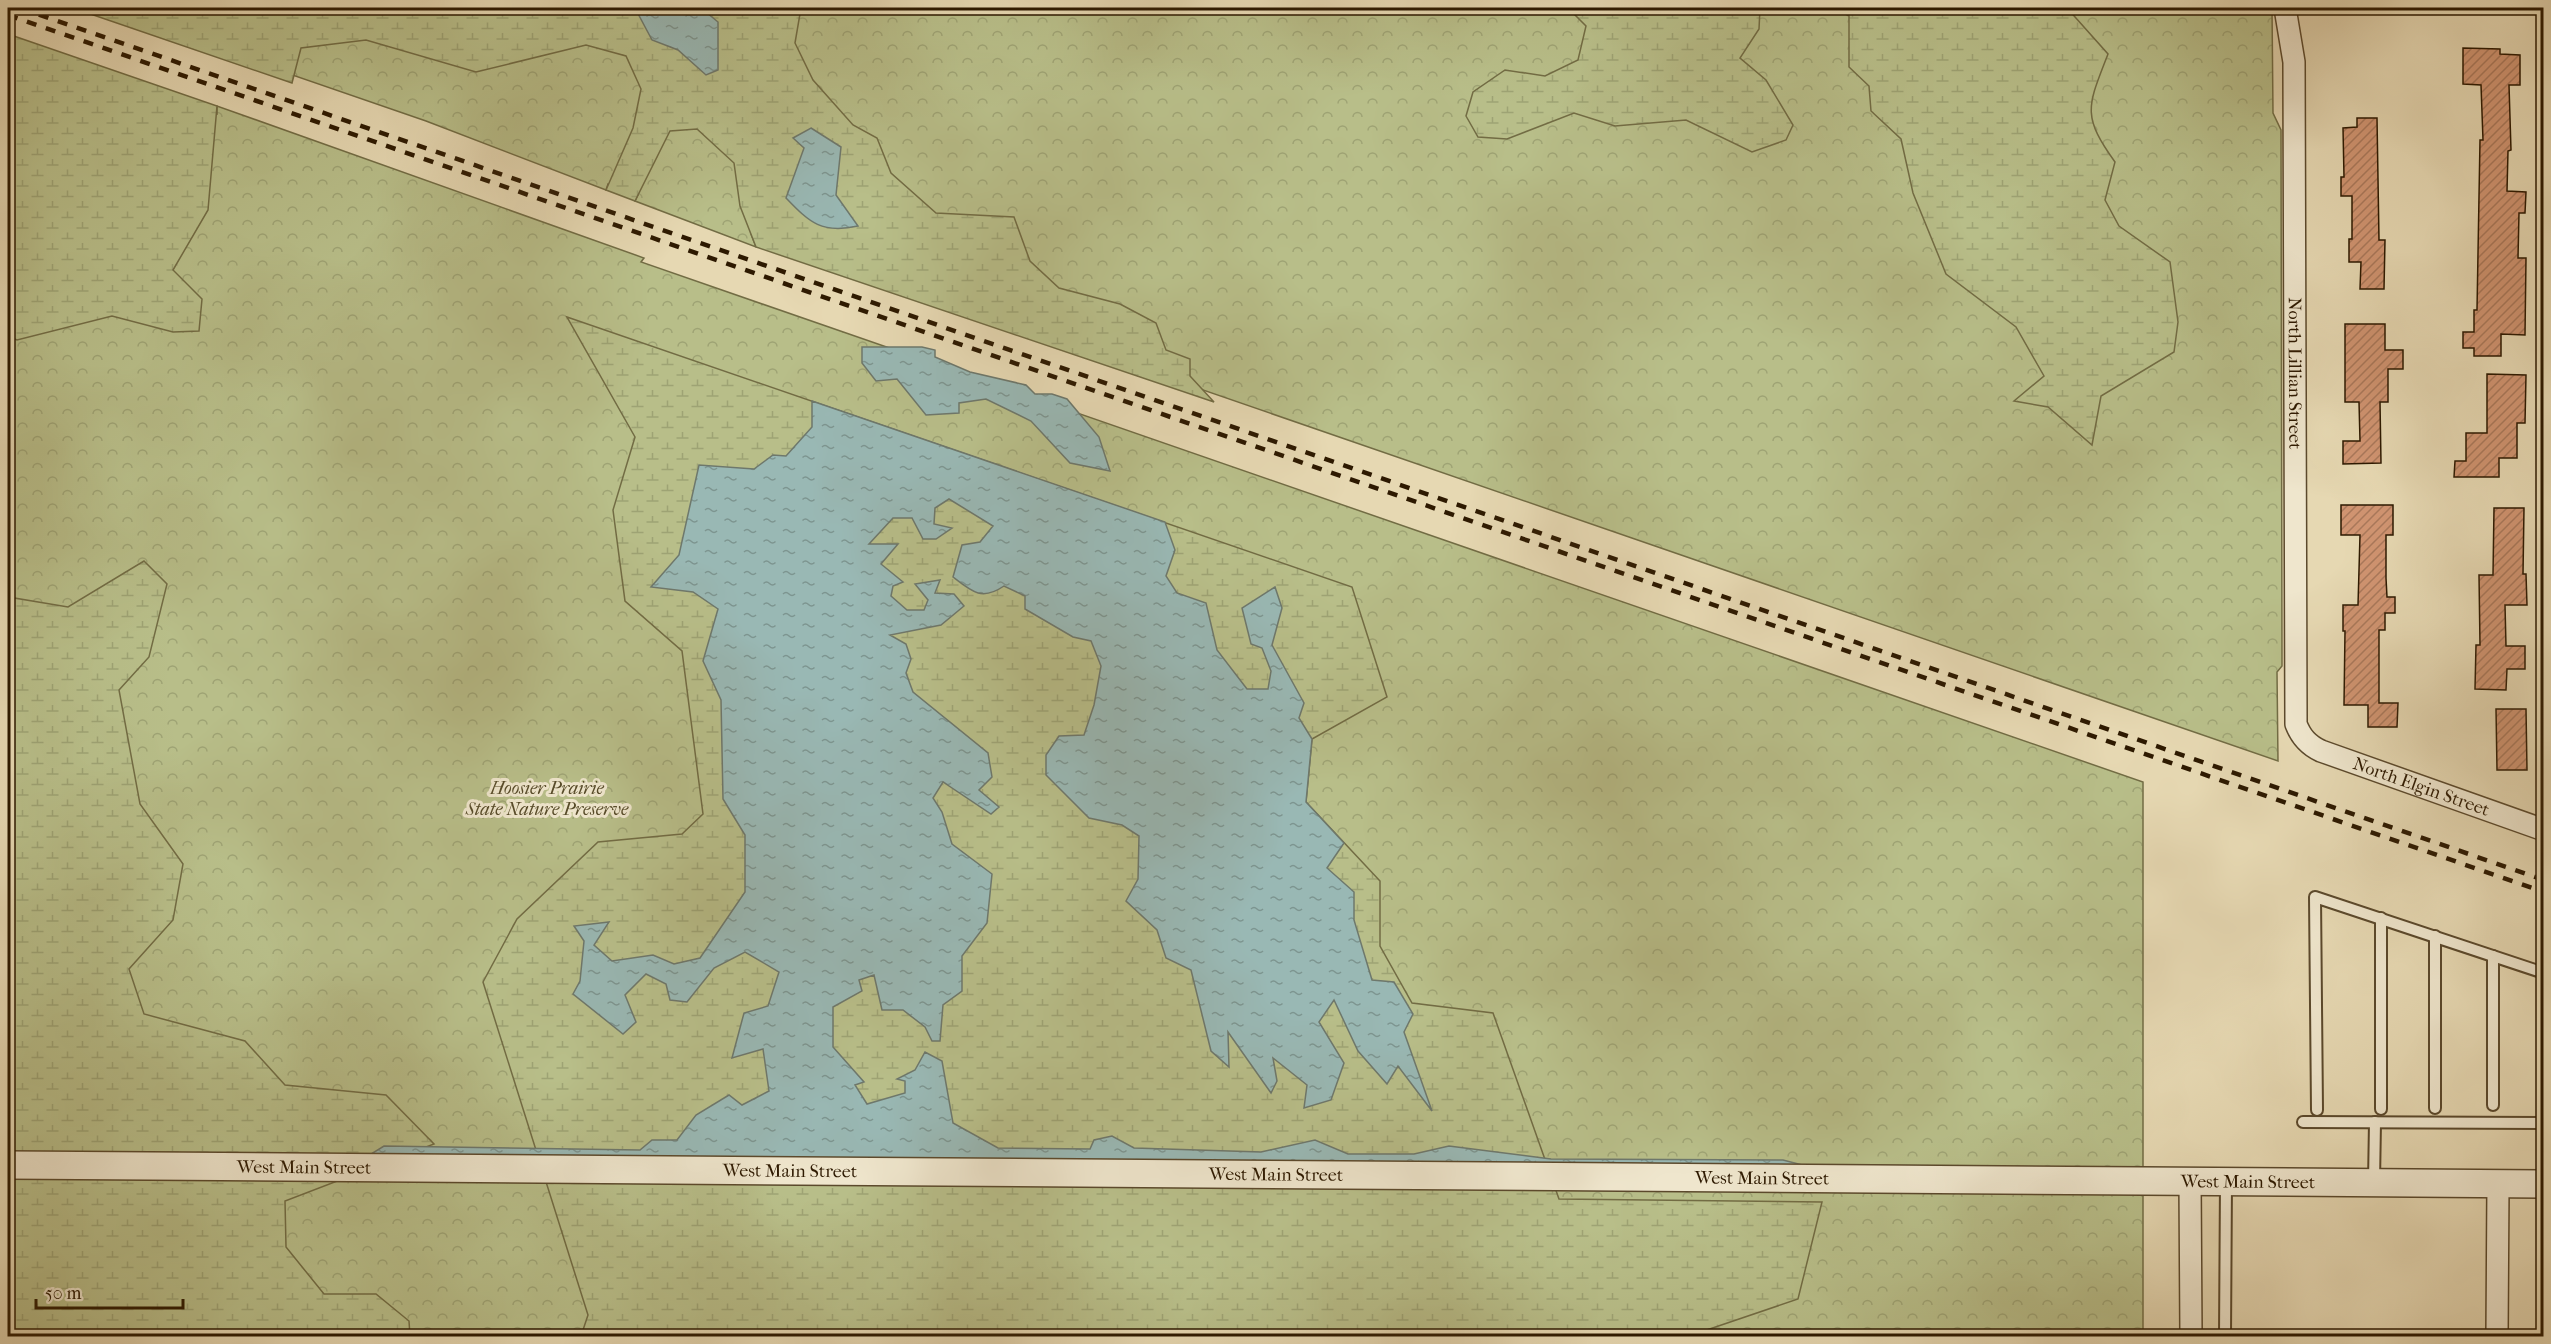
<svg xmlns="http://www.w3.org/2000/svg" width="2551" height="1344" viewBox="0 0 2551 1344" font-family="'IM FELL French Canon',serif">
<defs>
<pattern id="forest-crowns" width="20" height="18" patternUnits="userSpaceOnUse" patternTransform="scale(1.5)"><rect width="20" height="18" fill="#b8be89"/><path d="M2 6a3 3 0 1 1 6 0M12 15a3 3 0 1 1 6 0" fill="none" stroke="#9ea374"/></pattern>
<pattern id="wetland-marsh" width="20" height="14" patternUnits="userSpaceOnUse" patternTransform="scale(1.5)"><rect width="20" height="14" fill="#b8be89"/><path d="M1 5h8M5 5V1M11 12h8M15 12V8" fill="none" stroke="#9ea374"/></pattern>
<pattern id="water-ripples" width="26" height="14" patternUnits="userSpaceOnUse" patternTransform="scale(1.5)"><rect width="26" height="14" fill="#99b8b4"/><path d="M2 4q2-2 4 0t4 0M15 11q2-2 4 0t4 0" fill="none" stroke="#7d9590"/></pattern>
<pattern id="building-hatch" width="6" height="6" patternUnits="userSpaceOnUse" patternTransform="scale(1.5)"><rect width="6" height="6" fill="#d09471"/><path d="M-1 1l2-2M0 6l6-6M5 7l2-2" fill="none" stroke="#a9785a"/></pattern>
</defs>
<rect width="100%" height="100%" fill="#e6d8b2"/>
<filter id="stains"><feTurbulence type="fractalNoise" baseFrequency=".00333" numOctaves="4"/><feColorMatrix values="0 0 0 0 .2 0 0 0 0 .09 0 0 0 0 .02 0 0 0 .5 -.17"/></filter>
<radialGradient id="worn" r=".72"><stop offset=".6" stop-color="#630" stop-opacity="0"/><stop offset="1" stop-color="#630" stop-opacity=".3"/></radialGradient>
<!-- forest -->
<g fill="url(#forest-crowns)" stroke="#726c44" stroke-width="1.5">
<path d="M98,8H2272L2273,113L2281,130L2282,666L2277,672L2278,761L751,234L756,247L635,201L638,195L608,184L606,190L426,121Z"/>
<path d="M8,42L217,114V106L644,258L641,262L2143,782V1336H8Z"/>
</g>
<!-- wetland -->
<g fill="url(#wetland-marsh)" stroke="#726c44" stroke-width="1.5">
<path d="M73,8H801L795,43L813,80L853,125L877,138L891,173L936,213L1014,217L1030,261L1059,288L1120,304L1156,323L1166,350L1190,359V376L1214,402L756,247L740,206L734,163L697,129L670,131L635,201L606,190L633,128L641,89L626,56L586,45L476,72L366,40L301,48L292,83Z"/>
<path d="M1568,8H1760L1759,29L1740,58L1766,80L1793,125L1786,140L1752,152L1686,120L1615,126L1574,113L1507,139L1478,137L1466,116L1473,92L1505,70L1545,76L1578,60L1586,26Z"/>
<path d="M1835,8H2067L2108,54C2088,106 2081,115 2115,162L2105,200L2119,226L2170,262L2178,322L2174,352L2101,396L2092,445L2048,407L2014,401L2044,376L2016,327L1946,274L1913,193L1901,139L1871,111L1869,86L1849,67V16Z"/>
<path d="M8,34L217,106L208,210L173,270L202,299L199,331L173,332L112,316L17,340L8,336Z"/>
<path d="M567,317L1352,587L1387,697L1312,739L1306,802L1380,881V946L1412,1003L1493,1013L1559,1199L1822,1202L1798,1299L1689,1336H581L588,1315L483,982L517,919L598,842L682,834L703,814L682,651L625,601L613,510L635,437Z"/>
<path d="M144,561L167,584L149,657L119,690L140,804L183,864L173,920L129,969L144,1014L245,1041L285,1085L386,1095L434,1144L285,1201L286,1247L324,1294H376L409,1321L410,1336H8V597L68,607Z"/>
</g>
<!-- water -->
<g fill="url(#water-ripples)" stroke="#6e786c" stroke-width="1.5">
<path d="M635,8H701L718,22V70L706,75L678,50L652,40Z"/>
<path d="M811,128L841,147L836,195L858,226C822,234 810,223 786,198L804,148L793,138Z"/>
<path d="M862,347H922L935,350V357L970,372L1026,385L1035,394H1052L1067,399L1099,437L1110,471L1070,463L1031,421L986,399L959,403V413L926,415L897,379L876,381L862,363Z"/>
<path d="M812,401L1165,522L1175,550L1166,576L1177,593L1206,603L1217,650L1247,689H1268L1271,671L1262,648L1251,644L1242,608L1275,587L1282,608L1272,645L1304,703L1299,718L1312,739L1306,802L1344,843L1327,868L1354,892V920L1372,980L1394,982L1413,1014L1404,1032L1432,1111L1398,1066L1387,1084L1358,1051L1334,1000L1319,1022L1344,1063L1331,1100L1304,1108L1307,1085L1273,1058L1277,1081L1271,1093L1228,1032L1229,1067L1211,1051L1191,970L1166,958L1157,930L1126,901L1138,879L1139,836L1122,825L1089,818L1046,775V755L1059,736L1084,735L1094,705L1101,666L1091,641L1073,637L1025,609V596L1004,586C982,601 972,592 953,577L962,545L980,542L993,526L949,499L935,508L934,524L952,528L936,539H923L912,518H893L869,544H898L881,564L903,582L893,586L891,596L907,610H924L928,600L915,584L940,580L935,593L954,594L964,606L941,625L890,635L906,644L911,659L906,673L913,692L988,753L992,777L979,790L999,807L991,814L943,782L933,798L942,812L952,844L992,874L987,923L962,956V991L943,1005L940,1041H932L925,1027L903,1010H882L874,975L859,980L862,991L833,1007V1047L864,1082L855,1085L867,1104L905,1093V1081L897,1079L915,1070L925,1052L942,1061L953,1123L998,1148L1090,1149L1094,1140L1112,1136L1134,1148L1261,1152L1315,1140L1348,1154H1414L1449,1146L1551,1159L1783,1160L1810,1167L371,1154L384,1146L640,1150L652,1140H677L696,1115L729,1095L742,1105L769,1091L763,1049L732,1058L744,1013L768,1006L779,972L745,952L714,968L687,1002L670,1000L666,984L646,974L625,995L636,1022L623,1034L573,994L580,981L584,941L574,926L609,922L594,945L612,961L653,955L674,964L700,958L745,892V835L723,799L721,700L703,661L718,609L693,592L651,587L679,555L699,465L754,469L773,455L786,456L812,427Z"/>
</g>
<!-- building -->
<g fill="url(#building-hatch)" stroke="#2d1900" stroke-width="1.5">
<path d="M2463,48L2500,49V54L2520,55V85H2509L2511,150L2508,151L2507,191L2526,192L2525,213H2519L2518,258H2526L2525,335L2501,334V356H2474V348H2463V332H2474V310H2477L2480,140H2483L2481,85L2463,84Z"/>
<path d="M2357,118H2377L2379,240H2385L2384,289H2360L2361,262H2349V239H2352V196H2341V177H2344L2343,128L2357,127Z"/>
<path d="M2345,324H2385V350H2403V369H2388V402H2380L2381,463L2343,464V441H2360L2359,402H2345Z"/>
<path d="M2487,374L2526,375L2525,423H2517V458H2499V477H2454L2455,461H2466V433H2487Z"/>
<path d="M2341,505H2393V535H2386V578L2387,597H2395V613H2385V630H2379V703H2398L2397,727H2368V705H2344L2345,631H2343V605H2358L2360,535H2341Z"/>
<path d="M2494,508H2524L2523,574H2526L2527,605H2505L2506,646H2525V669H2507L2506,690L2475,689L2476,645H2480L2479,575H2493Z"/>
<path d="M2496,709H2526L2527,770H2497Z"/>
</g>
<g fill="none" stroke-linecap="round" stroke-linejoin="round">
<defs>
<g id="service">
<path d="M2381,918V1109"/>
<path d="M2435,936V1108"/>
<path d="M2493,956V1105"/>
<path d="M2317,1110L2315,897L2544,973"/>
<path d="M2303,1122L2544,1123"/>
<path d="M2374,1182L2375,1122"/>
<path d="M2225,1336L2226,1181"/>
</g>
<g id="minor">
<path id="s1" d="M2285,8L2294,62L2296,724C2301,737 2308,745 2321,751L2544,830"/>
<path d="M2190,1180L2191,1336"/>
<path d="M2497,1336L2498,1184"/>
</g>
<g id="tertiary">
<path id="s2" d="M8,1165L2544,1184"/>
</g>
</defs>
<!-- service casing -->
<use href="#service" stroke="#5b492c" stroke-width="14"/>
<!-- minor casing -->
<use href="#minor" stroke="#5b492c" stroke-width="24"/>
<!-- tertiary casing -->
<use href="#tertiary" stroke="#5b492c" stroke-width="30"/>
<!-- service -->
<use href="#service" stroke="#efe6cd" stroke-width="10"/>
<!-- minor -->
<use href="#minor" stroke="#efe6cd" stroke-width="21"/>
<!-- tertiary -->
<use href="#tertiary" stroke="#efe6cd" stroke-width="27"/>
<!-- rail -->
<g stroke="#2d1900" stroke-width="4.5" stroke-dasharray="10 10" stroke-linecap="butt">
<path d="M20,8L2544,880"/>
<path d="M8,15L2544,892"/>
</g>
</g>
<g text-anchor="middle" stroke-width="6" stroke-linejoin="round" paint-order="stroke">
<!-- street labels -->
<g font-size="18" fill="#2d1900" stroke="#efe6cd">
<text dy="6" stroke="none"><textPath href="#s1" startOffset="366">North Lillian Street</textPath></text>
<text dy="6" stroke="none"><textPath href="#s1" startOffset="861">North Elgin Street</textPath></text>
<text dy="6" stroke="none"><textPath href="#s2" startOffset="296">West Main Street</textPath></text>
<text dy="6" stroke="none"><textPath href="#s2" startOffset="782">West Main Street</textPath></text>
<text dy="6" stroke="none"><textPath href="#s2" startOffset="1268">West Main Street</textPath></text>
<text dy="6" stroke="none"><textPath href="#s2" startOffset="1754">West Main Street</textPath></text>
<text dy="6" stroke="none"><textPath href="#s2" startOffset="2240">West Main Street</textPath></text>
</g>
<!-- park labels -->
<g font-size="18" font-style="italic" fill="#574b29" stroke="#efe6cd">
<text x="547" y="794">Hoosier Prairie<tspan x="547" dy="21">State Nature Preserve</tspan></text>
</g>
</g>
<!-- margin -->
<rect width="2551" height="1344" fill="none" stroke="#e6d8b2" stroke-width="30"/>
<rect x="9" y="9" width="2533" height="1326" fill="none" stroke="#2d1900" stroke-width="3"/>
<rect x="15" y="15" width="2521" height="1314" fill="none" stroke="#2d1900" stroke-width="1.5"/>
<!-- scale -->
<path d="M36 1299v9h147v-9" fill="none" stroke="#2d1900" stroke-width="3"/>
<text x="45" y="1299" font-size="18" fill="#2d1900" stroke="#efe6cd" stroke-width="4.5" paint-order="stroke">50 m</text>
<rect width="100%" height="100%" filter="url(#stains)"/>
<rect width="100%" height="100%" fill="url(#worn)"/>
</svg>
